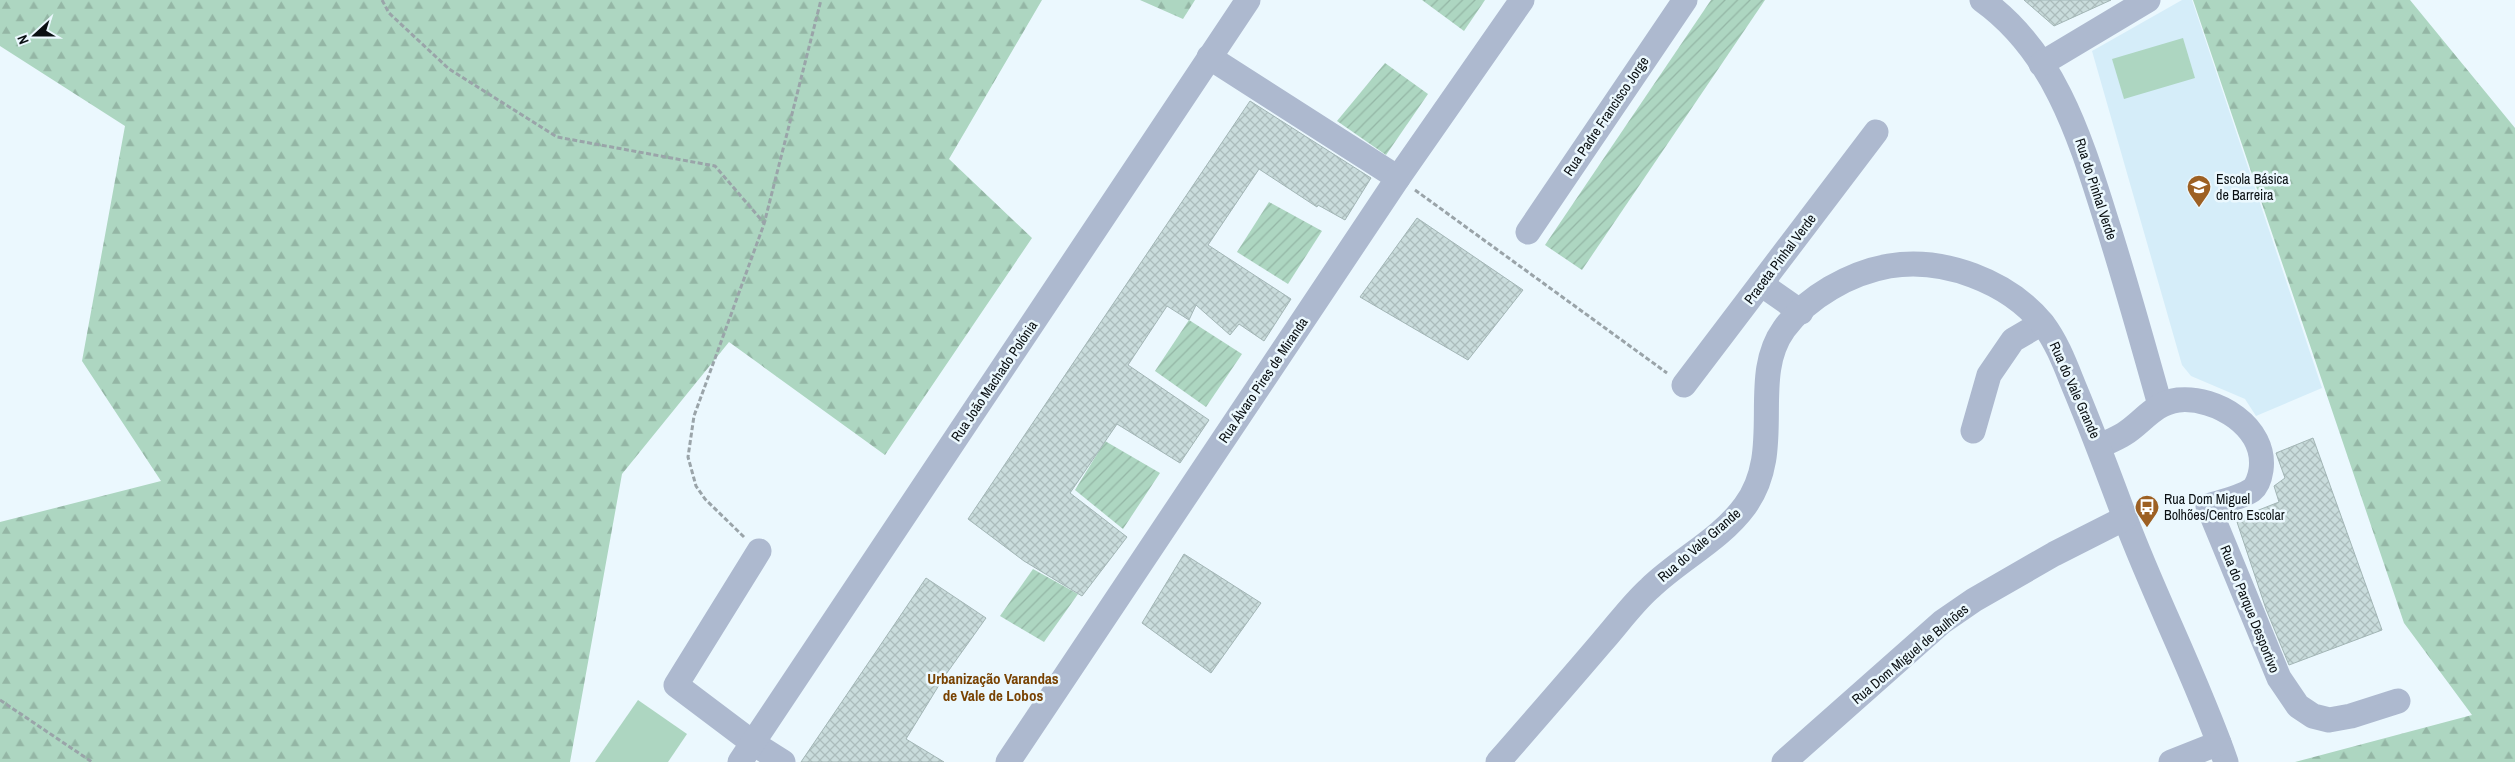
<svg xmlns="http://www.w3.org/2000/svg" width="2515" height="762" viewBox="0 0 2515 762" font-family="'Archivo Narrow',sans-serif">
<defs>
<pattern id="forest-firs" width="22" height="20" patternUnits="userSpaceOnUse" patternTransform="scale(1.25)"><rect width="22" height="20" fill="#add6c1"/><path d="M5 1l3.5 6h-7zM16 11l3.5 6h-7z" fill="#94b6a5"/></pattern>
<pattern id="garden-furrows" width="10" height="10" patternUnits="userSpaceOnUse" patternTransform="scale(1.25)"><rect width="10" height="10" fill="#add6c1"/><path d="M-1 1l2-2M0 10L10 0M9 11l2-2" fill="none" stroke="#94b6a5"/></pattern>
<pattern id="building-cross-hatch" width="8" height="8" patternUnits="userSpaceOnUse" patternTransform="scale(1.25)"><rect width="8" height="8" fill="#c9dcdc"/><path d="M0 0l8 8M0 8l8-8" fill="none" stroke="#abbcbc"/></pattern>
</defs>
<rect width="100%" height="100%" fill="#ebf8fe"/>
<!-- built -->
<path fill="#d5edf9" d="M2182,0H2192L2322,388L2256,416L2245,399L2191,376L2182,365L2092,51Z"/>
<!-- forest -->
<g fill="url(#forest-firs)">
<path d="M0,0H1042L949,159L1032,238L885,455L729,342L622,474L570,762H0V522L161,481L82,361L125,126L0,46Z"/>
<path d="M1140,0H1195L1183,19Z"/>
<path d="M2193,0H2410L2515,128V762H2295L2472,715L2404,623Z"/>
</g>
<!-- garden -->
<g fill="url(#garden-furrows)">
<path d="M1422,0H1485L1464,31Z"/>
<path d="M1711,0H1765L1582,270L1545,245Z"/>
<path d="M1385,63L1428,94L1386,155L1337,121Z"/>
<path d="M1269,202L1322,231L1288,284L1237,252Z"/>
<path d="M1189,320L1242,354L1206,407L1155,371Z"/>
<path d="M1105,441L1160,473L1123,529L1075,490Z"/>
<path d="M1033,569L1078,594L1044,642L1000,616Z"/>
</g>
<!-- pitch -->
<g fill="#add6c1">
<path d="M2183,38L2195,78L2124,99L2112,59Z"/>
<path d="M638,700L687,734L668,762H595Z"/>
</g>
<!-- building -->
<g fill="url(#building-cross-hatch)" stroke="#a2b5b5">
<path d="M2024,0H2111L2054,26Z"/>
<path d="M1250,101L1371,178L1345,220L1318,205L1317,207L1259,169L1208,245L1291,299L1264,341L1239,324L1230,335L1196,305L1189,320L1167,306L1128,365L1209,420L1180,463L1117,424L1070,493L1127,537L1082,596L1024,561L968,519Z"/>
<path d="M1417,218L1523,290L1468,360L1360,297Z"/>
<path d="M2313,438L2382,630L2289,665L2266,609L2236,519L2279,502L2274,486L2285,478L2276,453Z"/>
<path d="M1184,554L1261,603L1211,673L1142,623Z"/>
<path d="M926,578L986,618L944,677L906,739L944,762H801Z"/>
</g>
<g fill="none" stroke-linecap="round" stroke-linejoin="round">
<!-- path -->
<g stroke="#9aa4a9" stroke-width="3" stroke-dasharray="5 2.5" stroke-linecap="butt">
<path d="M382,0L389,13L449,69L557,137L715,166L764,223"/>
<path d="M1415,190L1667,373"/>
<path d="M744,537L705,499L696,486L688,457L694,416L764,224L821,0"/>
<path d="M0,700L92,762"/>
</g>
<!-- minor -->
<g stroke="#adb9cf" stroke-width="25">
<path d="M1982,0C2056,53 2081,141 2107,223C2126,283 2143,344 2160,405"/>
<path d="M1209,57L1398,178"/>
<path d="M2041,64L2148,0"/>
<path d="M1528,232L1685,0"/>
<path d="M1761,284L1801,312"/>
<path d="M1684,385L1876,132"/>
<path d="M1973,431L1989,375L2013,340L2042,323"/>
<path d="M2100,446C2108,442 2116,439 2124,434C2143,422 2154,403 2178,400C2216,396 2267,427 2261,470C2260,477 2257,486 2252,490C2240,498 2221,502 2208,506L2279,678L2298,706L2313,716L2329,720L2351,716L2398,701"/>
<path d="M759,551L676,685L753,743L783,762"/>
<path d="M740,762L1248,0"/>
<path d="M1008,762L1398,178L1522,0"/>
<path d="M1498,762C1533,722 1568,682 1602,642C1618,624 1632,604 1650,588C1680,559 1720,540 1745,506C1786,450 1748,379 1784,329C1807,297 1850,273 1889,266C1943,257 2008,281 2043,324C2058,344 2066,367 2075,389C2093,432 2109,475 2125,518C2156,600 2197,679 2226,762"/>
<path d="M1784,762L1942,622L1974,600L2054,554L2125,518"/>
<path d="M2171,762L2219,743"/>
</g>
</g>
<!-- icons -->
<defs>
<symbol id="school-pin" viewBox="-11 -11 22 30"><path d="M0 17L-7.5 6A9.5 9.5 0 1 1 7.5 6Z" fill="#9d6023" stroke="#ebf8fe"/><path d="M0-5L7-2L0 1L-7-2ZM-4 1L0 2.5L4 1V4Q0 6-4 4Z" fill="#fff"/></symbol>
<symbol id="bus-pin" viewBox="-11 -11 22 30"><path d="M0 17L-7.5 6A9.5 9.5 0 1 1 7.5 6Z" fill="#9d6023" stroke="#ebf8fe"/><path d="M-5-6H5V4H4V6H2V4H-2V6H-4V4H-5ZM-3.5-4V0h7V-4ZM-3.5 1.2v1.5H-2V1.2ZM2 1.2v1.5H3.5V1.2Z" fill="#fff"/></symbol>
</defs>
<g fill-rule="evenodd">
<use href="#school-pin" x="2185" y="173" width="28" height="38"/>
<use href="#bus-pin" x="2133" y="493" width="28" height="38"/>
</g>
<g text-anchor="middle" stroke-width="5" stroke-linejoin="round" paint-order="stroke">
<!-- street labels -->
<g font-size="14" fill="#0a0f12" stroke="#ebf8fe">
<text transform="translate(1606 116) rotate(-56)" y="5">Rua Padre Francisco Jorge</text>
<text transform="translate(2096 189) rotate(72)" y="5">Rua do Pinhal Verde</text>
<text transform="translate(1780 259) rotate(-53)" y="5">Praceta Pinhal Verde</text>
<text transform="translate(1263 380) rotate(-56)" y="5">Rua Álvaro Pires de Miranda</text>
<text transform="translate(994 381) rotate(-56)" y="5">Rua João Machado Polónia</text>
<text transform="translate(2075 390) rotate(66)" y="5">Rua do Vale Grande</text>
<text transform="translate(1699 545) rotate(-41)" y="5">Rua do Vale Grande</text>
<text transform="translate(2250 609) rotate(68)" y="5">Rua do Parque Desportivo</text>
<text transform="translate(1910 654) rotate(-40)" y="5">Rua Dom Miguel de Bulhões</text>
</g>
<!-- poi labels -->
<g font-size="14" fill="#0a0f12" stroke="#ebf8fe" text-anchor="start">
<text x="2216" y="184">Escola Básica<tspan x="2216" dy="16">de Barreira</tspan></text>
<text x="2164" y="504">Rua Dom Miguel<tspan x="2164" dy="16">Bolhões/Centro Escolar</tspan></text>
</g>
<!-- neighbourhood labels -->
<g font-size="15" font-weight="bold" fill="#784202" stroke="#ebf8fe">
<text x="993" y="684">Urbanização Varandas<tspan x="993" dy="17">de Vale de Lobos</tspan></text>
</g>
</g>
<!-- north arrow -->
<g transform="translate(35 35) rotate(249)" stroke="#ebf8fe" stroke-width="4" paint-order="stroke">
<path d="M0-4L9 19L0 12L-9 19Z" fill="#0a0f12"/>
<text y="-8" font-size="14" font-weight="bold" text-anchor="middle" fill="#0a0f12">N</text>
</g>
</svg>
